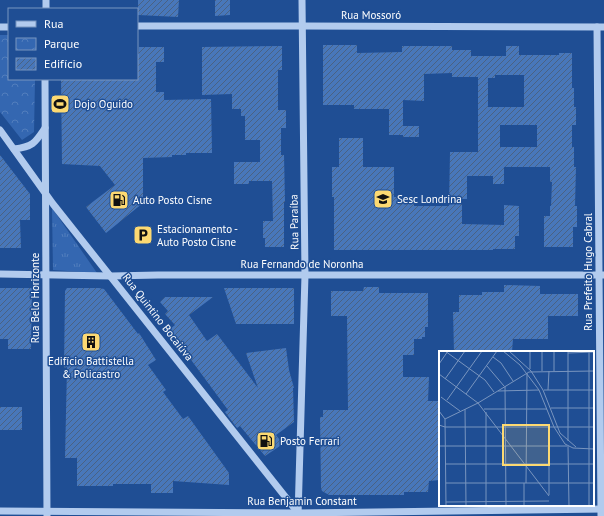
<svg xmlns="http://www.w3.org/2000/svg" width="604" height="516" viewBox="0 0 604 516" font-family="'PT Sans',sans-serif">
<defs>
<pattern id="grass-tufts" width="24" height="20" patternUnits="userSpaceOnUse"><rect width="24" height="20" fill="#3467b1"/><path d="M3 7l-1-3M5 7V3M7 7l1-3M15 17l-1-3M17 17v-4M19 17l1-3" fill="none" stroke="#527ebd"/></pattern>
<pattern id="park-crowns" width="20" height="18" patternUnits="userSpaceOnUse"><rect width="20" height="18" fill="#3467b1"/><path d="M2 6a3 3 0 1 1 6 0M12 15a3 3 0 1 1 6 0" fill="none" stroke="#527ebd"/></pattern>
<pattern id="building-hatch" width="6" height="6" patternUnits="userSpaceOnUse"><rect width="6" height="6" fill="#4877ba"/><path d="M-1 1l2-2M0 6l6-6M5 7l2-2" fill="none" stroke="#4a6283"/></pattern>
</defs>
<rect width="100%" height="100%" fill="#1f4e94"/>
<!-- grass -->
<path fill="url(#grass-tufts)" d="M52,208L97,273L53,270Z"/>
<!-- park -->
<path fill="url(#park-crowns)" d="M0,35H9V79H35L34,132L22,140L0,112Z"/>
<!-- building -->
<g fill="url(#building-hatch)" fill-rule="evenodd">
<path d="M138,0H179L178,17L138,15Z"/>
<path d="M215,0H230V15L215,16Z"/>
<path d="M323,45H357V53L402,52V46H452V50H471V56H506V46H519V55H559V53H572V88H574V107H576V125H572V147H574V167H576L575,206H577V227H573V247H544V216H550V206H551L552,182H550V167H504V184H493V176H467V199H462V224L504,225V205L519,206V236H515V249H493V250H334V197H332V167H339V138H363V167H394V197H414V206H449L450,152H478V77H452V73L424,74V101L403,100V126H419V137H403V135H389V109H354V105H323ZM495,75H524V107H488V78H495ZM500,125H537V147H500Z"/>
<path d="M282,46V70H278V110H286V128H281V155H284L285,202H284V247H265V238H263V221H273L272,181H249V184H234V162H260V140H245V116H241V109H232V94L202,95V47Z"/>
<path d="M139,47H164V62H156V92H164V100L211,99L212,153H186V155H172V157L143,158V203L106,233L86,207L115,185L100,166L62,164L61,79H137V54H139Z"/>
<path d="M0,155L30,194V220H20L21,248H0Z"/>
<path d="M504,285L540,286V294H578V316H548V339H513L512,352H454L453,312H459V295H482V292H504Z"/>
<path d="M364,287H379V293H428V327H425V337H422V339H414V355H403V377H429L428,401H440V480L429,481L428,492H404V495H329L322,491L321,488L320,417H323V410H348L347,316H331V291H363Z"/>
<path d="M0,288H32L31,349H8V339H0Z"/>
<path d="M67,288H99L104,289L138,334L139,333L156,360L148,365L166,390L163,392L183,419L188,416L229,473V485L173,481V493H151V484H113V486H77V458H65L67,367L64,368L65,291Z"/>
<path d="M224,288H294V324H236Z"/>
<path d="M165,297H213L189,315L207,341L217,334L258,388L246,353L286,348L289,370L294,388H293L294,422L276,435L283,444L265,456L240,426L237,428L225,412L228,410L169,330L175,325L165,314L168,311L160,302Z"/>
<rect x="0" y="407" width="22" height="23"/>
</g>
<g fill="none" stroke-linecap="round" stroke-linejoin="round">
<!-- minor -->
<g stroke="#b2cbee" stroke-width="7">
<path d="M46,0V9"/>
<path d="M137,26H303L604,27"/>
<path d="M0,27H9"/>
<path d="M597,27L601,516"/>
<path d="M45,79L47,516"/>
<path d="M0,130L53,204L299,514"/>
<path d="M14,149C33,147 35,143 45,128"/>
<path d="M0,274L111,276L158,275H604"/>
<path d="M0,511L298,513L604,509"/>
<path d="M298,516L305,275L302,0"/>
</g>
</g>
<!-- icons -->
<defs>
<symbol id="stadium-square" viewBox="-11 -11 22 22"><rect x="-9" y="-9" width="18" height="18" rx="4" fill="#fcd972" stroke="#1f4e94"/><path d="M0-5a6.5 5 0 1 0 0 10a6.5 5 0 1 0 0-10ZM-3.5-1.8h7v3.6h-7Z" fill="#111"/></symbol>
<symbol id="university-square" viewBox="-11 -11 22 22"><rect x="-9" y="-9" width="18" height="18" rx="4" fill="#fcd972" stroke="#1f4e94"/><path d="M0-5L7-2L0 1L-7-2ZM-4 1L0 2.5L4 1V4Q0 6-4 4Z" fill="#111"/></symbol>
<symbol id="fuel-square" viewBox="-11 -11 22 22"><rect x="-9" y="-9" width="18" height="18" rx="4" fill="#fcd972" stroke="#1f4e94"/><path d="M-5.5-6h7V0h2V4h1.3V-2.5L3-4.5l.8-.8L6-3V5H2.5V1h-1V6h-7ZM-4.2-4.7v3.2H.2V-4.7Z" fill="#111"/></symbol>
<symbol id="parking-square" viewBox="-11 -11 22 22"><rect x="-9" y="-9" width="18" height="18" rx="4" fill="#fcd972" stroke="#1f4e94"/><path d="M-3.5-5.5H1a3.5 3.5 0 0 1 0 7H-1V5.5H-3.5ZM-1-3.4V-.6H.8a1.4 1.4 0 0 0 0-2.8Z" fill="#111"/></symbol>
<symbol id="building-square" viewBox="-11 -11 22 22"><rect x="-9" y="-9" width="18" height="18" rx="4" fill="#fcd972" stroke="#1f4e94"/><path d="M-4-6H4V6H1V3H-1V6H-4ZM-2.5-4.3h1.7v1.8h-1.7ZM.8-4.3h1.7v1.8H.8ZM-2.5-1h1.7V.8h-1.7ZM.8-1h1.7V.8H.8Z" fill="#111"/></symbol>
</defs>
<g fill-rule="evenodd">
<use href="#stadium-square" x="49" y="93" width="22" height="22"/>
<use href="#university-square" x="372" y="188" width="22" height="22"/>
<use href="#fuel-square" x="108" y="189" width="22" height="22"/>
<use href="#parking-square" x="132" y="224" width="22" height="22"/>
<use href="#building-square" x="80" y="331" width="22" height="22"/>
<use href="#fuel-square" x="255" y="430" width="22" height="22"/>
</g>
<g text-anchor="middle" stroke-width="3" stroke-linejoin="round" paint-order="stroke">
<!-- street labels -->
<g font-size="11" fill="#fff" stroke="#1f4e94">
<text x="371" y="19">Rua Mossoró</text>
<text transform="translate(294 222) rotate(-91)" y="4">Rua Paraíba</text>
<text x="302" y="268">Rua Fernando de Noronha</text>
<text transform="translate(588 272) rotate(-90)" y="4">Rua Prefeito Hugo Cabral</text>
<text transform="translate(35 298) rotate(-90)" y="4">Rua Belo Horizonte</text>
<text transform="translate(158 317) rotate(52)" y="4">Rua Quintino Bocaiúva</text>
<text x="302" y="505">Rua Benjamin Constant</text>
</g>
<!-- poi labels -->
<g font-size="11" fill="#fff" stroke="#1f4e94" text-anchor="start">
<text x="74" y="108">Dojo Oguido</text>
<text x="397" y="203">Sesc Londrina</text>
<text x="133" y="204">Auto Posto Cisne</text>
<text x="157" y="233">Estacionamento -<tspan x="157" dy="13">Auto Posto Cisne</tspan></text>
<text x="91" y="365" text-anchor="middle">Edifício Battistella<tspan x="91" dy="13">&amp; Policastro</tspan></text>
<text x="280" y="445">Posto Ferrari</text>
</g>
</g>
<!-- overview -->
<g transform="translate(439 351)">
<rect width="155" height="155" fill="#1f4e94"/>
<path fill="none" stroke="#7995bf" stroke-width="1" d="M6,0L46,29L55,41M64,0L81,14L100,39L115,76L126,93L134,97L155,98M70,0L92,20L104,39L121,82L137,96M103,0V20M115,0V20M150,0V155M129,2L155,1M54,6L62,12L74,30M0,13L9,0M48,15L65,35M91,18V0M0,23L39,52L110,145M6,28L26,0M66,35L67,155M105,39H155M109,39L110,20M59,40L100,39M27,43L58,0M2,46L21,60M8,49L43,0M112,57H155M26,58L27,155M45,58H108M0,60L6,68L7,155M47,61V155M6,68L39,52L90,21L155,20M0,74L6,76H155M110,76V144M129,90V0M0,95H128M129,95L130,155M6,113H155M7,132H155M85,132V155M87,132L88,22M7,151L110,150"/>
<path fill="#fcd972" fill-opacity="0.15" stroke="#fcd972" stroke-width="2" d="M64,74H110V114H64Z"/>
<rect width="155" height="155" fill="none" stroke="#fff" stroke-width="2"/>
</g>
<!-- legend -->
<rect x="8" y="8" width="130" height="72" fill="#1f4e94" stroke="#7995bf"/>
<rect x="16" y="21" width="20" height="6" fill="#b2cbee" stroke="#7995bf"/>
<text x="44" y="28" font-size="12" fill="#ffffff">Rua</text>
<rect x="16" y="38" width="20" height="12" fill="url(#park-crowns)" stroke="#7995bf"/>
<text x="44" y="48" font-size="12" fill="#ffffff">Parque</text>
<rect x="16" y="58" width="20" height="12" fill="url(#building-hatch)" stroke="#7995bf"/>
<text x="44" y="68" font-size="12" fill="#ffffff">Edifício</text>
</svg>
